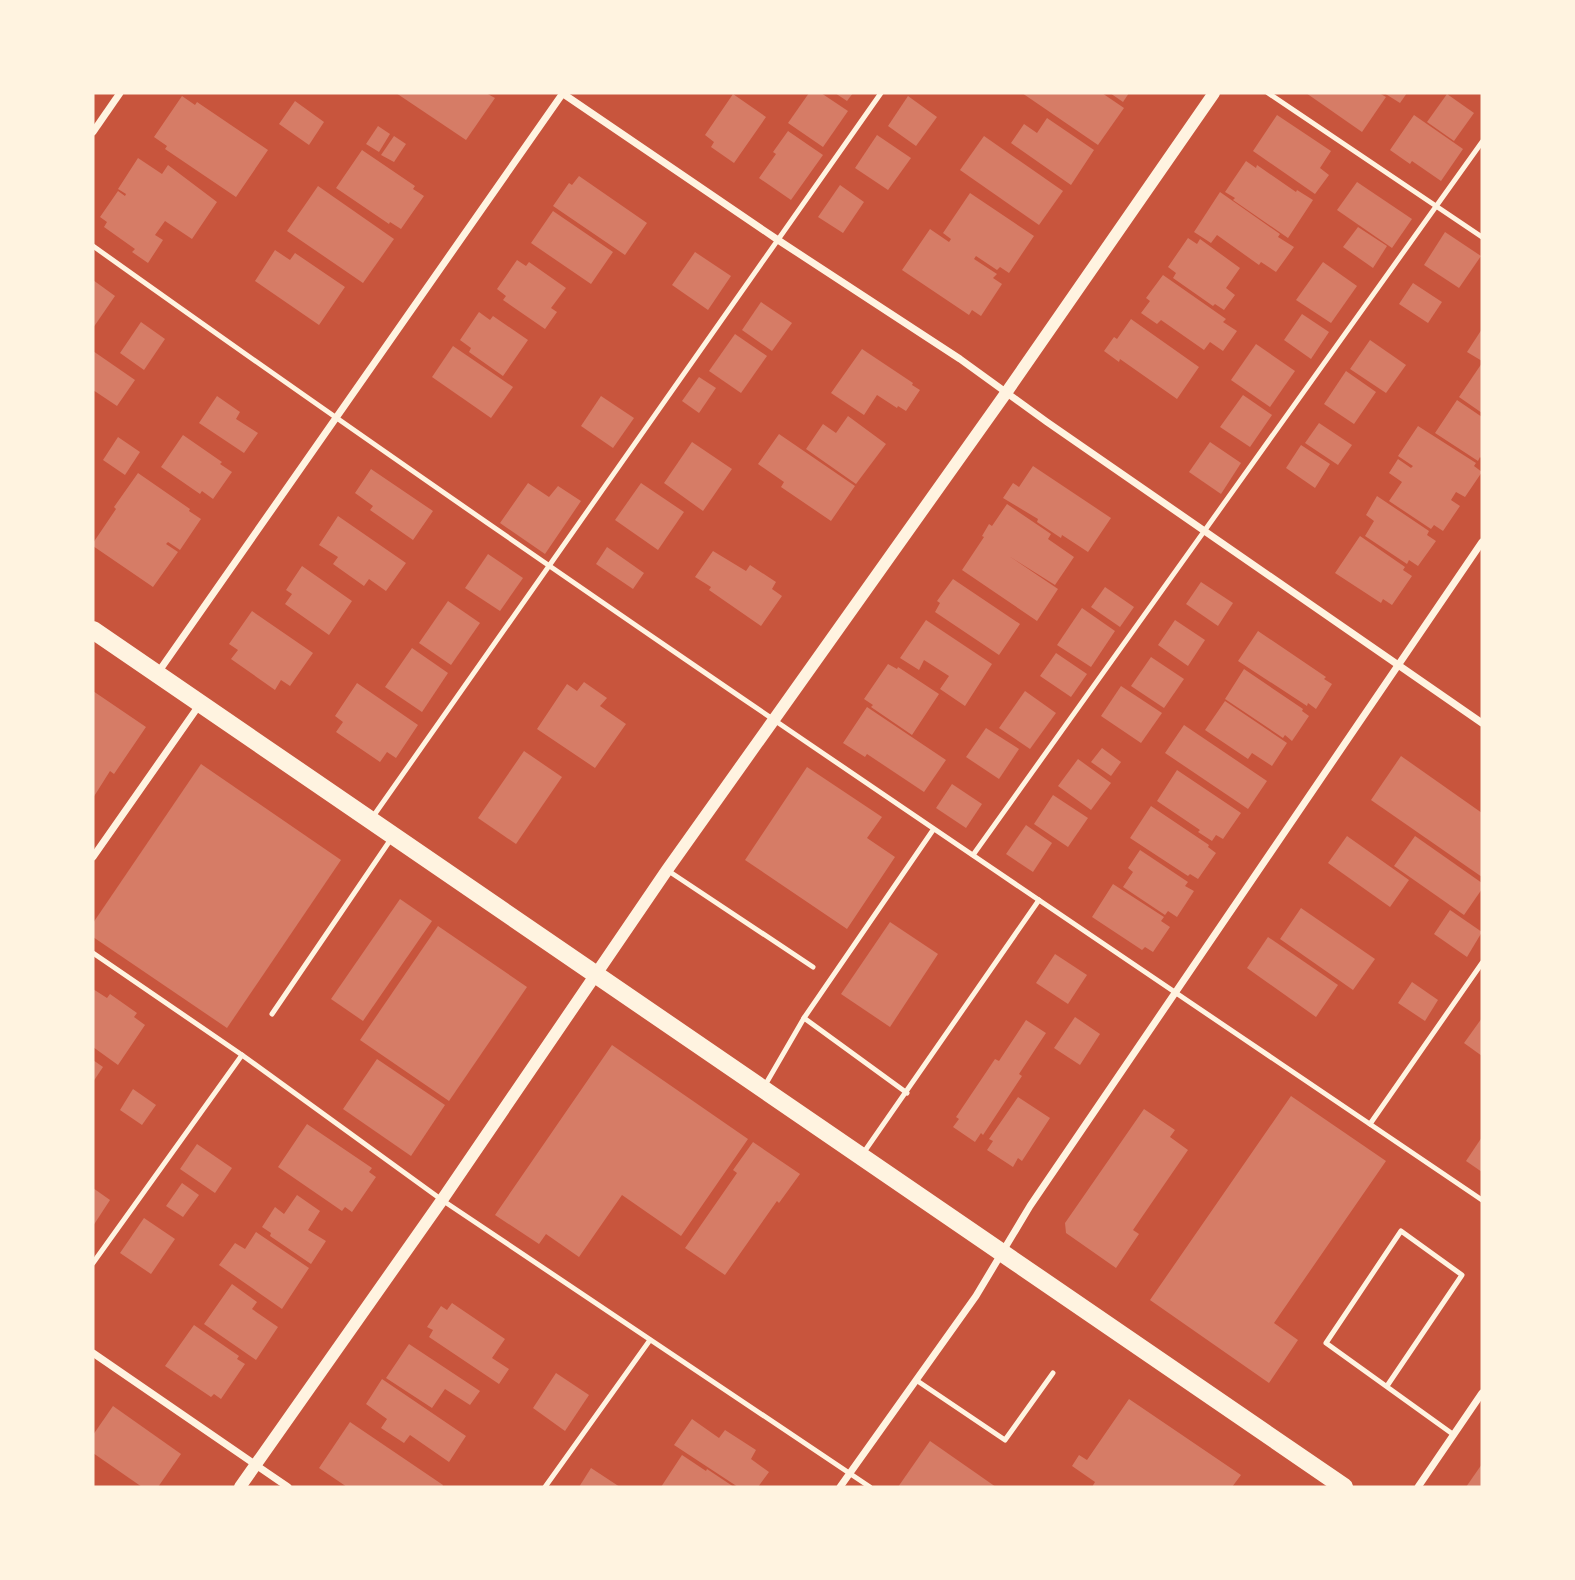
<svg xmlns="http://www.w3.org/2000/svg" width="1575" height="1580" viewBox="0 0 1575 1580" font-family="'Asap Condensed',sans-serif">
<rect width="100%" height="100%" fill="#c8553d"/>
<!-- building -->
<g fill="#d67c66">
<path d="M396,93H486L495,98L466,140Z"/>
<path d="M809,93H821L848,111L823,147L788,123Z"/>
<path d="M835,93H853L847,101Z"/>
<path d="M1022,93H1102L1124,108L1098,145Z"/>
<path d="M1110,93H1129L1123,102Z"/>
<path d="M1306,93H1379L1386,97L1362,132Z"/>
<path d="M1384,93H1407L1400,103Z"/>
<path d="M733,94L766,117L734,163L711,147L714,142L705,135Z"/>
<path d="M1447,94L1474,113L1454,141L1427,122Z"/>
<path d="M182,96L195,105L197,102L268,150L236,197L165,149L167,146L154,137Z"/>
<path d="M908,96L937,117L916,146L888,126Z"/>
<path d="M295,101L324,122L309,145L279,124Z"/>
<path d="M1277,115L1331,151L1320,168L1329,175L1315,194L1253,151Z"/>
<path d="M1414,115L1463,149L1441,181L1412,161L1410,164L1390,150Z"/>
<path d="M1047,118L1094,150L1071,185L1011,143L1024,124L1037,133Z"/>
<path d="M378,126L390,134L379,152L366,144Z"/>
<path d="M788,131L823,155L791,200L759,178L776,154L773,152Z"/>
<path d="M877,135L911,158L888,190L855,168Z"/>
<path d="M394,136L406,144L394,162L381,155Z"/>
<path d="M984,136L1063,191L1039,225L960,170Z"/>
<path d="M362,150L415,186L413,189L424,196L401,229L390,222L389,224L336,188Z"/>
<path d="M138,158L162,174L168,165L217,202L192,239L165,221L155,235L163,240L148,263L132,252L135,249L104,227L107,222L100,217L118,191L125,196L126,194L118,189Z"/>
<path d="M1246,161L1256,168L1257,165L1296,192L1297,190L1313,200L1288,238L1233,200L1235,198L1225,192Z"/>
<path d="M579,176L647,223L625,255L553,206L569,183L572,185Z"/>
<path d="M1357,182L1412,219L1392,248L1337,210Z"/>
<path d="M840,185L864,202L843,233L818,217Z"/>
<path d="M318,186L394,239L363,283L287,231Z"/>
<path d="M1220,192L1280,234L1278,237L1294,247L1276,272L1261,262L1259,265L1217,235L1211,243L1194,232Z"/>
<path d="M970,193L1034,236L1009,273L1000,267L997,270L976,256L974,259L997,274L993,278L1002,284L981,316L972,310L969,315L902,270L930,229L949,242L951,239L943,233Z"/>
<path d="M553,211L613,252L591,284L531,243Z"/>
<path d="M1358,227L1387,246L1373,268L1343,247Z"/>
<path d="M1445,232L1481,256L1459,288L1424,265Z"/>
<path d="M1188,238L1197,244L1200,239L1240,268L1226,288L1235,295L1224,310L1215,304L1213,306L1173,278L1176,273L1168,267Z"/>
<path d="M275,250L290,260L295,253L345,287L319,325L255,281Z"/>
<path d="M695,252L731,276L708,310L672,285Z"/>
<path d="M517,260L526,266L529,262L566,288L551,308L557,312L545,329L503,300L506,296L497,289Z"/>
<path d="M1323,262L1357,286L1331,323L1296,300Z"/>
<path d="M1163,275L1226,319L1223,322L1237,331L1223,351L1210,342L1204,350L1161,320L1157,324L1141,313L1150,301L1146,298Z"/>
<path d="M93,280L115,296L93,328Z"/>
<path d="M1413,283L1442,302L1428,323L1399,304Z"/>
<path d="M761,302L792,323L772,351L742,330Z"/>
<path d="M479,312L490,320L493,316L528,340L503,376L469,352L471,348L460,340Z"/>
<path d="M1302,314L1329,332L1311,359L1284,340Z"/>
<path d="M1131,319L1199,367L1177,399L1120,359L1119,362L1104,351L1114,337L1117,339Z"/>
<path d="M141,322L165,339L144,370L120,353Z"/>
<path d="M1482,329V361L1467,352Z"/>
<path d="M735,334L767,356L741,393L709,371Z"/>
<path d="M1370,340L1406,365L1386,393L1350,369Z"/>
<path d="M1256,344L1295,371L1270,407L1231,380Z"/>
<path d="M453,346L513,387L491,418L432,377Z"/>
<path d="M862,349L913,383L912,385L920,390L906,411L898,406L897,408L877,395L864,415L831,393Z"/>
<path d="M93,351L135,380L117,406L93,390Z"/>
<path d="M1482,363V413L1459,397Z"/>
<path d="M1346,371L1376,392L1354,424L1324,404Z"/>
<path d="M699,377L716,388L699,413L682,401Z"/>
<path d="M1243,395L1272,415L1250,447L1220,427Z"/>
<path d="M217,396L240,412L236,419L258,433L244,453L199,423Z"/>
<path d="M601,396L634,418L613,448L581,426Z"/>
<path d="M1457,400L1482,417V459L1480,457L1478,461L1435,433Z"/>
<path d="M848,416L886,444L856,484L806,449L823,424L836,433Z"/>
<path d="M1319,423L1352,445L1338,465L1305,443Z"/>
<path d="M1418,426L1476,463L1474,466L1482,472L1465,497L1456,492L1451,500L1460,506L1443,531L1434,525L1431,529L1389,501L1402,482L1389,473L1398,459L1411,468L1413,466L1398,456Z"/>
<path d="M779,434L855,486L831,521L781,487L784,482L758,464Z"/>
<path d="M183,435L222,462L220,464L232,472L213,499L202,491L200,494L161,467Z"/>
<path d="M118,437L140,452L125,475L103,460Z"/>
<path d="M692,442L732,469L703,511L664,483Z"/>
<path d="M1210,442L1241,463L1221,494L1189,472Z"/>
<path d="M1301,445L1330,464L1315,488L1286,468Z"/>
<path d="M1033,466L1111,518L1088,552L1062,535L1061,538L1037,522L1038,519L1003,498L1013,483L1019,487Z"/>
<path d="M371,469L433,511L413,540L370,510L373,506L355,493Z"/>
<path d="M138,473L190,509L189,511L201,519L180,550L168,542L166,544L178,552L153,587L93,546V543L116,509L114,507Z"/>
<path d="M528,483L549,497L558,486L581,501L545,554L500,523Z"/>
<path d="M641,483L684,512L658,550L615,520Z"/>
<path d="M1377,496L1429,531L1427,535L1436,541L1418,566L1409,560L1407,564L1365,536L1374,521L1366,515Z"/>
<path d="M1007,504L1051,534L1048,539L1074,557L1055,585L1009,556L1058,589L1037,621L962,570L984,537L982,536L989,524L992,526Z"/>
<path d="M338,516L406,563L386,591L369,579L364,586L333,564L338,557L319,545Z"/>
<path d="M1360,536L1405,567L1403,570L1412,576L1392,605L1383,599L1381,603L1335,573Z"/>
<path d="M607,547L644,573L633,589L596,564Z"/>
<path d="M713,551L746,571L750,565L776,582L772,589L782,596L761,626L709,590L711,587L695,577Z"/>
<path d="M488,554L523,578L500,611L465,588Z"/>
<path d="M302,566L352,601L329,635L285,604L292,594L286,590Z"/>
<path d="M953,579L1020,624L999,655L935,612L940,603L937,601Z"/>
<path d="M1201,582L1233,603L1218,626L1186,604Z"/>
<path d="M1105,587L1134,607L1120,627L1091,607Z"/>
<path d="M448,601L480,623L451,665L419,643Z"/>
<path d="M1082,608L1115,631L1091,667L1057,645Z"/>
<path d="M252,611L313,653L290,686L281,680L275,690L231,659L238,650L229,644Z"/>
<path d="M926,620L992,664L965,706L940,689L949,676L924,660L919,670L900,658Z"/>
<path d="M1175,620L1205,640L1188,666L1158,645Z"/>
<path d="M1258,631L1326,677L1324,679L1332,684L1316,709L1308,703L1307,706L1238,661Z"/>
<path d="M412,648L448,673L422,712L385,687Z"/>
<path d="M1056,653L1087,674L1071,697L1040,676Z"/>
<path d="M1151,657L1184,679L1164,708L1131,686Z"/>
<path d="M888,664L897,669L898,667L939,694L912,735L871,707L873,705L864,699Z"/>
<path d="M1244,669L1303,709L1302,711L1309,716L1292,741L1285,735L1283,738L1225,699Z"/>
<path d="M584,682L607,698L600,706L626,724L595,768L537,729L567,684L577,691Z"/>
<path d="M357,683L418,725L396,758L387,752L380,762L336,732L343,722L335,716Z"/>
<path d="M1121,686L1162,713L1141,743L1101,716Z"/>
<path d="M93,691L146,727L114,774L110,771L93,798Z"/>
<path d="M1025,691L1056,713L1030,749L999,728Z"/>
<path d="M1225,701L1287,743L1272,766L1252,753L1248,759L1205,730Z"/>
<path d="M867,707L946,760L924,792L867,754L865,757L843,743Z"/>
<path d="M1184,725L1267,781L1248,809L1165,753Z"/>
<path d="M986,728L1019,749L999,779L966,757Z"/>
<path d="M1102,748L1121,762L1111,776L1091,762Z"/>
<path d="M524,751L562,777L516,844L478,818Z"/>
<path d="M1401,756L1482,813V877L1371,800Z"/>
<path d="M1078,759L1111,783L1091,810L1058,786Z"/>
<path d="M201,764L341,860L227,1028L93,937V923Z"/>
<path d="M807,767L882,817L867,838L895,857L847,929L745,860Z"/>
<path d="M1177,770L1241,813L1223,839L1216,835L1212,841L1198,832L1200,830L1157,801Z"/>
<path d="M952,784L982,804L966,828L936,808Z"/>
<path d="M1053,795L1088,818L1068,847L1034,824Z"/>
<path d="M1151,806L1209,845L1208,847L1216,853L1198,879L1190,874L1188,876L1130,838Z"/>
<path d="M1026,825L1052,843L1033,872L1006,854Z"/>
<path d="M1347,836L1409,880L1390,907L1328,863Z"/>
<path d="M1415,836L1482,883V889L1464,915L1394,866Z"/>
<path d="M1140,850L1188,882L1185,886L1194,891L1177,917L1168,911L1165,915L1123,887L1133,872L1128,868Z"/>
<path d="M1113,884L1164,917L1161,921L1170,927L1153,952L1145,947L1142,950L1092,917Z"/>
<path d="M400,899L432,921L363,1021L331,999Z"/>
<path d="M1301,908L1375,959L1353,990L1280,939Z"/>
<path d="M1450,910L1482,932L1467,957L1434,934Z"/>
<path d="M890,922L938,954L890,1027L841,994Z"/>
<path d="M438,926L527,987L449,1101L360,1040Z"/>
<path d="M1268,937L1338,985L1316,1017L1247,968Z"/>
<path d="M1055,954L1087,975L1068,1004L1036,983Z"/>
<path d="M1412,982L1438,1000L1425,1021L1398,1003Z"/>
<path d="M93,989L107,998L110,994L137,1013L134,1017L145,1025L118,1065L93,1047Z"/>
<path d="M1075,1017L1100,1034L1080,1065L1054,1048Z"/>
<path d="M1482,1018V1056L1464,1043Z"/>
<path d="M1026,1020L1046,1033L1019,1074L1022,1076L983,1135L981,1133L975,1142L953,1127L959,1119L956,1117L995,1059L999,1061Z"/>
<path d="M612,1045L748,1139L681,1236L622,1195L579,1257L546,1234L539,1244L495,1215Z"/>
<path d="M377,1059L445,1105L411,1156L343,1109Z"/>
<path d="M93,1060L103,1067L93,1082Z"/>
<path d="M133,1089L156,1105L142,1125L120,1110Z"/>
<path d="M1291,1096L1386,1161L1274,1323L1298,1340L1269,1383L1150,1300Z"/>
<path d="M1018,1097L1050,1118L1022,1161L1018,1158L1013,1167L987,1150L993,1141L989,1139Z"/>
<path d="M1144,1109L1175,1130L1170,1137L1188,1150L1133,1230L1139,1234L1116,1268L1066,1233L1065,1223Z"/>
<path d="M307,1124L372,1168L369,1172L376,1177L352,1212L345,1207L342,1211L278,1167Z"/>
<path d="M1482,1137V1172L1466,1161Z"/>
<path d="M753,1142L800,1174L779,1203L777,1201L725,1275L685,1248L737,1173L733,1170Z"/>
<path d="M197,1144L232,1168L215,1193L180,1169Z"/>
<path d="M182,1183L199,1195L183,1217L166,1206Z"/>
<path d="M93,1188L110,1200L93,1226Z"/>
<path d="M297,1195L320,1211L308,1230L326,1241L311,1264L270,1236L271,1233L262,1227L275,1207L284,1214Z"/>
<path d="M144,1218L175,1239L151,1274L120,1253Z"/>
<path d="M256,1232L309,1268L282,1309L219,1265L235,1243L245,1249Z"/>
<path d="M232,1284L257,1302L252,1309L278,1327L256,1360L204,1324Z"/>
<path d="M452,1303L505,1339L492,1358L509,1369L499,1384L429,1337L433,1330L427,1327L441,1306L447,1310Z"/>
<path d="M194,1325L239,1356L237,1359L245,1364L221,1399L214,1394L211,1397L165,1366Z"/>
<path d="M409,1344L480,1391L470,1405L445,1389L432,1408L386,1378Z"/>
<path d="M556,1373L589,1395L565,1431L533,1408Z"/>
<path d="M382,1379L466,1436L449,1462L410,1435L404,1443L381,1428L387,1419L366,1404Z"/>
<path d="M1129,1399L1241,1475L1232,1487H1092L1095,1482L1072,1466L1079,1455L1087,1460Z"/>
<path d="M113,1406L181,1454L158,1487H142L93,1453V1435Z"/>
<path d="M692,1419L719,1438L725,1430L756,1450L751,1459L769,1472L758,1487H738L674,1445Z"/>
<path d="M350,1422L443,1485L442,1487H347L319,1468Z"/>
<path d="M930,1441L996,1487H898Z"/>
<path d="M682,1455L706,1471L707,1469L734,1487H661Z"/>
<path d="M1482,1464V1487H1466Z"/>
<path d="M591,1468L620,1487H579Z"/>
</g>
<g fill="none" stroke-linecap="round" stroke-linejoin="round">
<!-- service -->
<g stroke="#fff3e0" stroke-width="5">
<path d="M1268,93L1482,237"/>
<path d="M93,246C550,572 1017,885 1482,1200"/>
<path d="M372,818L881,93"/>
<path d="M973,855L1482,142"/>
<path d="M667,870L813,967"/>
<path d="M93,953L242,1055L442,1200L870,1487"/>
<path d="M272,1014L391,839"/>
<path d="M804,1018L907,1093"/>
<path d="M764,1087L804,1018L933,830"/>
<path d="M1370,1124L1482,963"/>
<path d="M862,1155L1039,900"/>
<path d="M93,1263L242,1055"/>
<path d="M916,1380L1005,1440L1053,1373"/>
<path d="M1387,1386L1462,1275L1401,1231L1326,1343L1454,1435"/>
<path d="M545,1487L650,1340"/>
</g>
<!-- minor -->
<g stroke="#fff3e0" stroke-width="7">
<path d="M562,93L778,240L960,359L1047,422L1482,723"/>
<path d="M93,132L120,93"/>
<path d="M157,674L563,93"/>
<path d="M93,857L200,704"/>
<path d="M93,1353L288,1487"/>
<path d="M840,1487L976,1296L1030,1206L1482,542"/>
<path d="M1418,1487L1482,1393"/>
</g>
<!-- tertiary -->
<path stroke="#fff3e0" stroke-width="12" d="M240,1487L442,1200L667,870L1006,393L1214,93"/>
<!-- primary -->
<path stroke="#fff3e0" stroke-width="18" d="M93,630L1344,1487"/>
</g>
<!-- border -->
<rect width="1575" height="1580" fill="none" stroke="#fff3e0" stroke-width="189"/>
</svg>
